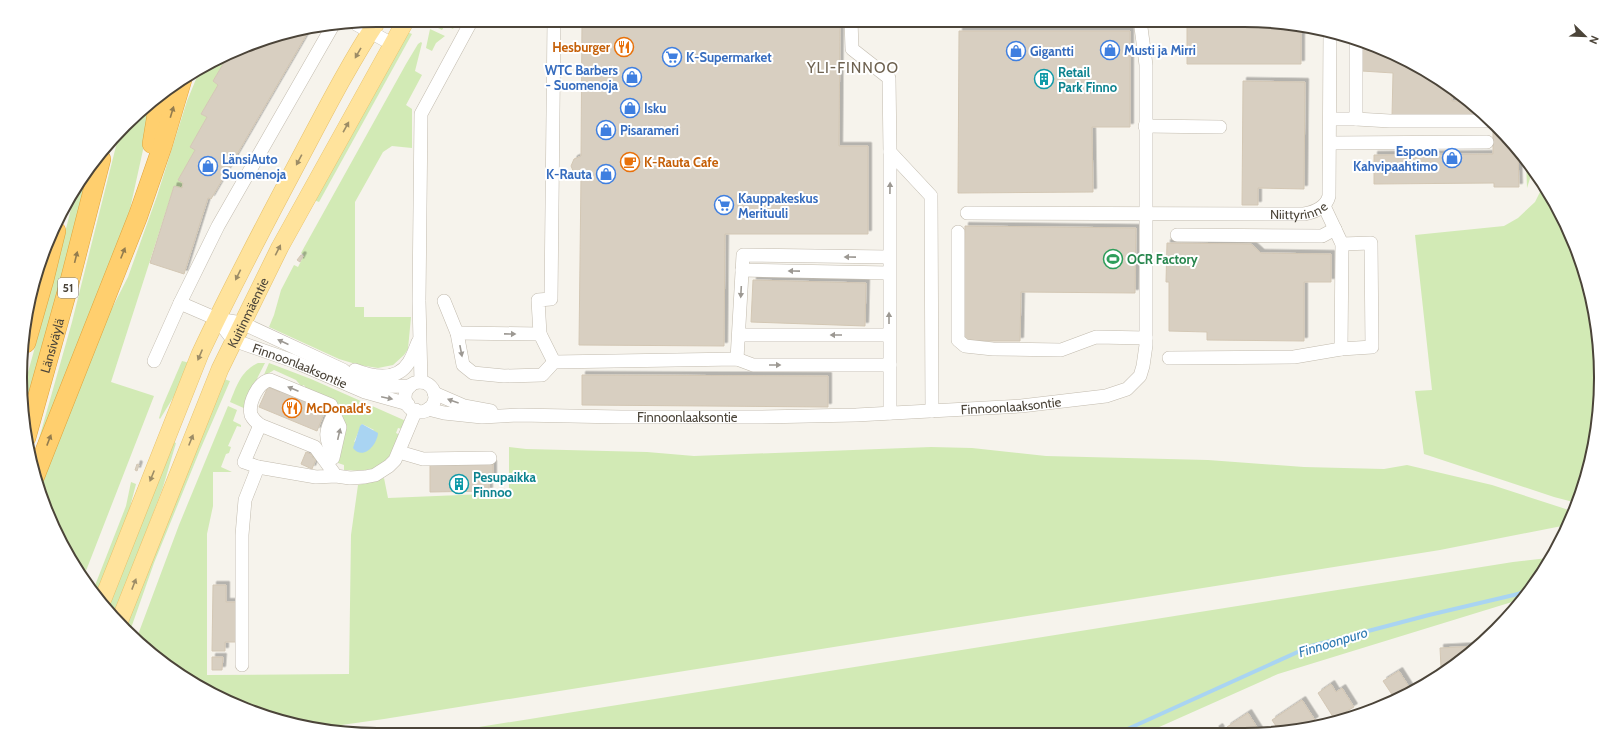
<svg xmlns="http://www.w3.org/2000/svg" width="1621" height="755" viewBox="0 0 1621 755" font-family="Cabin,sans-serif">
<defs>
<filter id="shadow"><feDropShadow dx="3.5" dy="-3.5" stdDeviation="0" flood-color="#0004"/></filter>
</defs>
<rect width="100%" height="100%" fill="#f6f3ec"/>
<!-- green -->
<g fill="#d2eab5" fill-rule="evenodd">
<path d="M432,20H458L453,29L445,25L442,30L430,24Z"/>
<path d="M430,29L445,36L436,43L432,51L426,48Z"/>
<path d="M407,32L412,34L319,202L314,200Z"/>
<path d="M421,42L422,43L415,71L422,75L406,105L412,109V148L392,146L383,152L355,202V307H364V317H411L408,349L404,355L393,365L378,368L359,365L339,359L269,327L274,315L281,290L294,265L298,267L304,255L301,253L406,64L418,44Z"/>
<path d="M229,54L213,81L218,85L201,114L207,117L190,147L195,150L178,180L183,183L182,188L174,186L111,382L154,396L84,576L68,556L39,492L106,320L128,277L157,196L187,101L201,67Z"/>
<path d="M154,100L130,209L118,247L33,460L72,322L118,138L142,109Z"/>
<path d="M1526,161L1533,169L1527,188Z"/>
<path d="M88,175L58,294L23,417L24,387L49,296L76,189Z"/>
<path d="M1544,184L1574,240L1594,308L1601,377L1594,447L1577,503L1554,497L1424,454L1415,391L1432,390L1415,235L1504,226L1518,218L1535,202Z"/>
<path d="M182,361L190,363L179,388L160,419L159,418L163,405Z"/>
<path d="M258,363H265L245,402L246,409L230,402C237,385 241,371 258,363Z"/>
<path d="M269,363L311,379L406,421L402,429L398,428L396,433L400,435C386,468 379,472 344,470V465L338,463L337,460L343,410L304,390L305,386L303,385L302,387L296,380L274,370L263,377ZM362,424L374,430L354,442Z"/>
<path d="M224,379L230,381L200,450L154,563L130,631L126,627Z"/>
<path d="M228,406L237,410L233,421L241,425V427L237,426L228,446L231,447L229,453L226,454L221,467L232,472H213V506L207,534V675L349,674L351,535L358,485L376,481L384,478L388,498L509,493V447L526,449L647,452L694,456L931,447L972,448L1046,456L1208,460L1304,467L1384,469L1407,465L1492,485L1575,512L1567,525L1440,550L384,719L313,729L308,728L241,708L142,646L136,640L179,525Z"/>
<path d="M173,442L176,443L163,487L115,613L109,606Z"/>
<path d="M131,482L136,484L129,511L98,593L94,588L126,506Z"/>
<path d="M1548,558L1525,598L1278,674L1148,732L429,735L1513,562Z"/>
</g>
<!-- water -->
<path fill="#a9d4f2" d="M362,424L378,433C377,445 363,461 353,448L360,426Z"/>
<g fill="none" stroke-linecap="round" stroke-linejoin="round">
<!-- stream -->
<path stroke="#a9d4f2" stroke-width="4" d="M1121,732L1311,646L1429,615L1518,594L1531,588"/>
</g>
<!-- building -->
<g fill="#d8cfc1" stroke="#d3c7b4" filter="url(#shadow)">
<path d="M582,20H840L839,146H868V234H725L724,346L579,345L581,176L574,173L571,166L574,159L581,156Z"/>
<rect x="872" y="20" width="95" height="5"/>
<path d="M1187,20H1244L1301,26V64H1187Z"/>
<path d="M959,31H1130V127H1092L1093,192L958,193Z"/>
<path d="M308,32L211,199L208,198L184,274L150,263L174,186L182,188L183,183L178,180L195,150L190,147L207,117L201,114L218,85L213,81L229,54L262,39Z"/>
<path d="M1362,42L1380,47L1442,80L1452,88V101H1468L1481,112V117L1392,116L1393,73L1362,71Z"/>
<path d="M1243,81L1305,82L1304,189L1258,188V205H1242Z"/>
<path d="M1493,127H1498L1518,152L1519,187H1494V183L1374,184V155L1493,154Z"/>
<path d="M965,226L1136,228L1135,293L1021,292L1020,341H963Z"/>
<path d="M1167,243L1251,244L1261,253L1331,254V282H1304V341L1207,340V332L1169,331V282H1166Z"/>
<path d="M301,255L303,256L300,262L297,260Z"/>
<path d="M753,280L866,283L865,326L751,322Z"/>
<path d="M582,375L828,376V407L582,405Z"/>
<path d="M268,387L280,392L281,389L323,407L322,409L325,411L317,431L259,407Z"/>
<path d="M306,452L313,455L312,457L316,459L312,469L301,464Z"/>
<path d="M137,464L139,465L137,471L135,470Z"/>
<path d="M493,464V477H489V491L430,492V465Z"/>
<path d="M213,585H226V602H238V642H225V651H212Z"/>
<path d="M1476,646L1461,661L1452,666L1441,667L1440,648Z"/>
<path d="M212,657H223L222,670H212Z"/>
<path d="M1399,671L1411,690L1395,699L1383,681Z"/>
<path d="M1331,684L1336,692L1342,688L1354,707L1342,714L1344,717L1335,720L1318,693Z"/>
<path d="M1302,700L1315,720L1301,729L1290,732H1280L1272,720Z"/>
<path d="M1248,713L1260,732H1230L1227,727Z"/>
<path d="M1219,727L1221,730L1217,732L1215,730Z"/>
</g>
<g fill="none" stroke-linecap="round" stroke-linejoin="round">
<defs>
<g id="minor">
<path d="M554,20L551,299L538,300L540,334L554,362"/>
<path d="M851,20L852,49L889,78L890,152L931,196L932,411"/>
<path d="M356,24L392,44"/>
<path d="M332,27L218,226L180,303L217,319L242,323L343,370C362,388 387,387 410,386"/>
<path d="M1356,40V119"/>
<path d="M1330,119H1356L1390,121H1491"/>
<path d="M1145,126L1220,127"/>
<path d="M1330,143L1487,142"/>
<path d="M890,152V413"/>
<path id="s1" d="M967,213L1304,214C1315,212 1326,208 1329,196L1330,32"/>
<path d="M958,232V340L965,346L993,349L1061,350L1096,337L1146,338"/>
<path d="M1177,235L1322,236L1335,229"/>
<path d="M742,270L889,273"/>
<path d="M444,301L457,333L463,365L473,373L504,376L542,375L554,362L737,359L753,365H890"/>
<path id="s2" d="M217,319L233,340L293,361L365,392L408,404"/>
<path d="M457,333L540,334"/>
<path d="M739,335H889"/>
<path d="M1341,349L1372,347L1371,243L1342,244"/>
<path d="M1169,358L1294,357L1341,349L1342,244L1324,206"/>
<path d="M737,359L743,255L889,257"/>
<path d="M154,361L180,303"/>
<path d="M355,370C373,377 397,382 409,362C413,356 415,349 418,342"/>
<path d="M421,382L419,301L421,114L472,20"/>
<circle cx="420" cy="397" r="15"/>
<path d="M434,393L464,406L491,411"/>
<path id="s3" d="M428,409L444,413L482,417L519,415L621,417H758L856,415L1021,406L1106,396L1127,389L1140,376L1143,366L1146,345V65L1140,20"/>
<path d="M260,425C256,422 253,419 251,415C248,403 258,382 270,380L331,405L334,414C325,431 324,437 333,454"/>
<path d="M399,452L423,459L490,458"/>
<path d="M333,458L340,427L334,414"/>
<path d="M336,476L315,447L260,425L244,462L258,467L316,477L336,476L350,478L365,477L375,475L389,466L395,460L416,410"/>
<path d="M242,665V535L245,500L258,467"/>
</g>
<g id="major">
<path d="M103,599L200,354C231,288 265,224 299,160C324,113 349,64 378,20"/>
<path id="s4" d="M120,620L220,369L280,247L406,20"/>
</g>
<g id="highway">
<path d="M152,144L160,95"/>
<path d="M26,343L44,280L56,231"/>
<path id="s5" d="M26,438L68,288L101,159"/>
<path d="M35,476L138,216L162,147L182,80"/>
</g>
</defs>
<!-- minor casing -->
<use href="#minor" stroke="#c2bbae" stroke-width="14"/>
<!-- major casing -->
<use href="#major" stroke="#e6c16a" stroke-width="18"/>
<!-- highway casing -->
<use href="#highway" stroke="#e0a43c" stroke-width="20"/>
<!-- minor -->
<use href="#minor" stroke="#fff" stroke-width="13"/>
<!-- major -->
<use href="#major" stroke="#ffe39c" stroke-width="17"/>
<!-- highway -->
<use href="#highway" stroke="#ffcf6e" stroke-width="19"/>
</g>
<!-- one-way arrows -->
<defs><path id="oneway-solid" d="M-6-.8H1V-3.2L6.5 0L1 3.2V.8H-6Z"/></defs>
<g fill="#9c8c66">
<use href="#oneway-solid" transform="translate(358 53) rotate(120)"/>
<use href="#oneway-solid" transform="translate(346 127) rotate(-61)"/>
<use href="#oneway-solid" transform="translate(299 160) rotate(118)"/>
<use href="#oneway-solid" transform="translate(278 250) rotate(-63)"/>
<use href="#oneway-solid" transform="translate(238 275) rotate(116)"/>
<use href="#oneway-solid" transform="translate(200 355) rotate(113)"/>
<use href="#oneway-solid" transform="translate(191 440) rotate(-68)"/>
<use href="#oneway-solid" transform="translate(152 476) rotate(112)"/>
<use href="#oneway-solid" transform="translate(134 584) rotate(-69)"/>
</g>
<g fill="#937c4e">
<use href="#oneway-solid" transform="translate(172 112) rotate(-73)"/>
<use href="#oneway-solid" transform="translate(123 253) rotate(-68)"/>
<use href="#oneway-solid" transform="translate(76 257) rotate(-76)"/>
<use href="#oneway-solid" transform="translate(49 440) rotate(-69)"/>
</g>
<g fill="#9c9892">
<use href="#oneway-solid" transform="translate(890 188) rotate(-89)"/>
<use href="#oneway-solid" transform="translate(850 257) rotate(-179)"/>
<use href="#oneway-solid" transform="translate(794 271) rotate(-179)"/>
<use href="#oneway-solid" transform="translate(741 292) rotate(93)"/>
<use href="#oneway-solid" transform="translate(889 318) rotate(-90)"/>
<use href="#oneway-solid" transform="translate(510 334) rotate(1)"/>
<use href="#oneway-solid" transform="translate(836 335) rotate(180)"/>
<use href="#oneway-solid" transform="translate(283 342) rotate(-156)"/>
<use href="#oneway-solid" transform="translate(461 351) rotate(79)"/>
<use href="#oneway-solid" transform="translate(775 365)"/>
<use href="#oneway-solid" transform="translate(293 389) rotate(-157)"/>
<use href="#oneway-solid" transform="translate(387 398) rotate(12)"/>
<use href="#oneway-solid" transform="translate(453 401) rotate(-160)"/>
<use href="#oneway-solid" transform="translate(339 434) rotate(-77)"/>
</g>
<!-- icons -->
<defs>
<symbol id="restaurant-ring" viewBox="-11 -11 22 22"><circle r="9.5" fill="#fff" stroke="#e8710a" stroke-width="1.5"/><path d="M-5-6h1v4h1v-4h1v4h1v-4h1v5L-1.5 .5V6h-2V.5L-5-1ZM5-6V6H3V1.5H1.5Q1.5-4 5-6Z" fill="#e8710a"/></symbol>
<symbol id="shop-ring" viewBox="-11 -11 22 22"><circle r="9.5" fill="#fff" stroke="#3f7fe0" stroke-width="1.5"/><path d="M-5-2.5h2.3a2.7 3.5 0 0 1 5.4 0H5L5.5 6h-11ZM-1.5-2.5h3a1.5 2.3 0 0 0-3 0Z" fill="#3f7fe0"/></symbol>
<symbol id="supermarket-ring" viewBox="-11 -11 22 22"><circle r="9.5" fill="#fff" stroke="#3f7fe0" stroke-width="1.5"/><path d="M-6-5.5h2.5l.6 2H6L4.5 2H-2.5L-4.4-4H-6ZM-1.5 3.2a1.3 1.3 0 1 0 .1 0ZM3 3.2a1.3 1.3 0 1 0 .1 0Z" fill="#3f7fe0"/></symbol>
<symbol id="building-ring" viewBox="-11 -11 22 22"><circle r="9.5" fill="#fff" stroke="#0f9aa8" stroke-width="1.5"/><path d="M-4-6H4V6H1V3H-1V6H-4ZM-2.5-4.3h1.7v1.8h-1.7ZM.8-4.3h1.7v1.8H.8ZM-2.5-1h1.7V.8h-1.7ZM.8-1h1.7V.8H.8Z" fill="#0f9aa8"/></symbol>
<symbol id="cafe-ring" viewBox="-11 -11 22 22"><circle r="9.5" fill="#fff" stroke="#e8710a" stroke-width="1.5"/><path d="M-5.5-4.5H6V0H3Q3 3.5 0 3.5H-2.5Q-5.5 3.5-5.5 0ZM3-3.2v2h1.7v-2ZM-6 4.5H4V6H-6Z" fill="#e8710a"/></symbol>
<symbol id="stadium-ring" viewBox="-11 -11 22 22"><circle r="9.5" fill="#fff" stroke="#2e9e5b" stroke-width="1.5"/><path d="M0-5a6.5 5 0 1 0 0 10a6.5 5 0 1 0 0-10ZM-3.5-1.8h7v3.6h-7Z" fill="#2e9e5b"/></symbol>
</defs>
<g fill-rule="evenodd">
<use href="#restaurant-ring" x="613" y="36" width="22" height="22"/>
<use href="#shop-ring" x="1099" y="39" width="22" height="22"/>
<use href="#shop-ring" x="1005" y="40" width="22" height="22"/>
<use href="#supermarket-ring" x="661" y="46" width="22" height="22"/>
<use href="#shop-ring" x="621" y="66" width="22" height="22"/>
<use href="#building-ring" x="1033" y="68" width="22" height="22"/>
<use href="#shop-ring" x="619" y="97" width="22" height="22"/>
<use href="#shop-ring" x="595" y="119" width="22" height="22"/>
<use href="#shop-ring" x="1441" y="147" width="22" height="22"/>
<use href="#cafe-ring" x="619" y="151" width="22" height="22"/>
<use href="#shop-ring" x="197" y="155" width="22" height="22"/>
<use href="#shop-ring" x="595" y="163" width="22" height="22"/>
<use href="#supermarket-ring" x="713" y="194" width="22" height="22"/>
<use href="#stadium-ring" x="1102" y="248" width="22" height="22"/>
<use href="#restaurant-ring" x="281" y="397" width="22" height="22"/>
<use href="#building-ring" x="448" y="473" width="22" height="22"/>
</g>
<g text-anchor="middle" stroke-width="4" stroke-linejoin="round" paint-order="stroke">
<!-- shield labels -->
<rect fill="#fff" stroke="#817c74" stroke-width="1" x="58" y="278" width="20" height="20" rx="3"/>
<g font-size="12" font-weight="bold" fill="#4b4439">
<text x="68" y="292">51</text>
</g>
<!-- food labels -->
<g font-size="13" font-weight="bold" fill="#c56008" stroke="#fff" text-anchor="start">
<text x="610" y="52" text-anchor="end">Hesburger</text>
<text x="644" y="167">K-Rauta Cafe</text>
<text x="306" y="413">McDonald's</text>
</g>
<!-- shop labels -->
<g font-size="13" font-weight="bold" fill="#366cbe" stroke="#fff" text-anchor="start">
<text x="1124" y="55">Musti ja Mirri</text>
<text x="1030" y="56">Gigantti</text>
<text x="686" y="62">K-Supermarket</text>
<text x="618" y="75" text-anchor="end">WTC Barbers<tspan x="618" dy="15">- Suomenoja</tspan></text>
<text x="644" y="113">Isku</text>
<text x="620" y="135">Pisarameri</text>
<text x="1438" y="156" text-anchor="end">Espoon<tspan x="1438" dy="15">Kahvipaahtimo</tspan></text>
<text x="222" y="164">LänsiAuto<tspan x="222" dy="15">Suomenoja</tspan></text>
<text x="592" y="179" text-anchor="end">K-Rauta</text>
<text x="738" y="203">Kauppakeskus<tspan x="738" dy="15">Merituuli</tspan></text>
</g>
<!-- culture labels -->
<g font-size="13" font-weight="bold" fill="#0d838f" stroke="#fff" text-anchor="start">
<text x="1058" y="77">Retail<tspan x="1058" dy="15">Park Finno</tspan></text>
<text x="473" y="482">Pesupaikka<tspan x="473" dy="15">Finnoo</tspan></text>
</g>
<!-- street labels -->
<g font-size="13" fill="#4b4439" stroke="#fff">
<text dy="5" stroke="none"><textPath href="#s1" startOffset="332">Niittyrinne</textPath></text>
<text dy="5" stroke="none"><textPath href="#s4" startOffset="333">Kuitinmäentie</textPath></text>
<text dy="5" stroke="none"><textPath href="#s5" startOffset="96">Länsiväylä</textPath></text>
<text dy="5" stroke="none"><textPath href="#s2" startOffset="98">Finnoonlaaksontie</textPath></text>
<text dy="5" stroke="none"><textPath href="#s3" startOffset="584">Finnoonlaaksontie</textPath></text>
<text dy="5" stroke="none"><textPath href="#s3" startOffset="260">Finnoonlaaksontie</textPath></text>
</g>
<!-- leisure labels -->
<g font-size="13" font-weight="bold" fill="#27864d" stroke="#fff" text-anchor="start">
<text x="1127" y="264">OCR Factory</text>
</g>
<!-- water labels -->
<g font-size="14" font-style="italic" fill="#2e7ab2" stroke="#fff">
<text transform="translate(1333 642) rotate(-17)" y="5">Finnoonpuro</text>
</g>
<!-- quarter labels -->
<g font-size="15" letter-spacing="1" fill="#6e6250" stroke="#fff">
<text x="853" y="73">YLI-FINNOO</text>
</g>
</g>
<!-- crop -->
<path d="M0 0H1621V755H0ZM377 27H1244A350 350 0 0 1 1594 377V378A350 350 0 0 1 1244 728H377A350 350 0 0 1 27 378V377A350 350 0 0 1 377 27Z" fill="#fff" fill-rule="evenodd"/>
<path fill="none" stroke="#4b4439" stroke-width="2" d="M377 27H1244A350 350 0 0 1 1594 377V378A350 350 0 0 1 1244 728H377A350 350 0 0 1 27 378V377A350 350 0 0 1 377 27Z"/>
<!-- north arrow -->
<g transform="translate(1585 36) rotate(113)" stroke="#ffffff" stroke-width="3" paint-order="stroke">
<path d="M0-3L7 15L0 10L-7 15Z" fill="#4b4439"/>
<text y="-6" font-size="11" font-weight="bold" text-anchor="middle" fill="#4b4439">N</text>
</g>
</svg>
